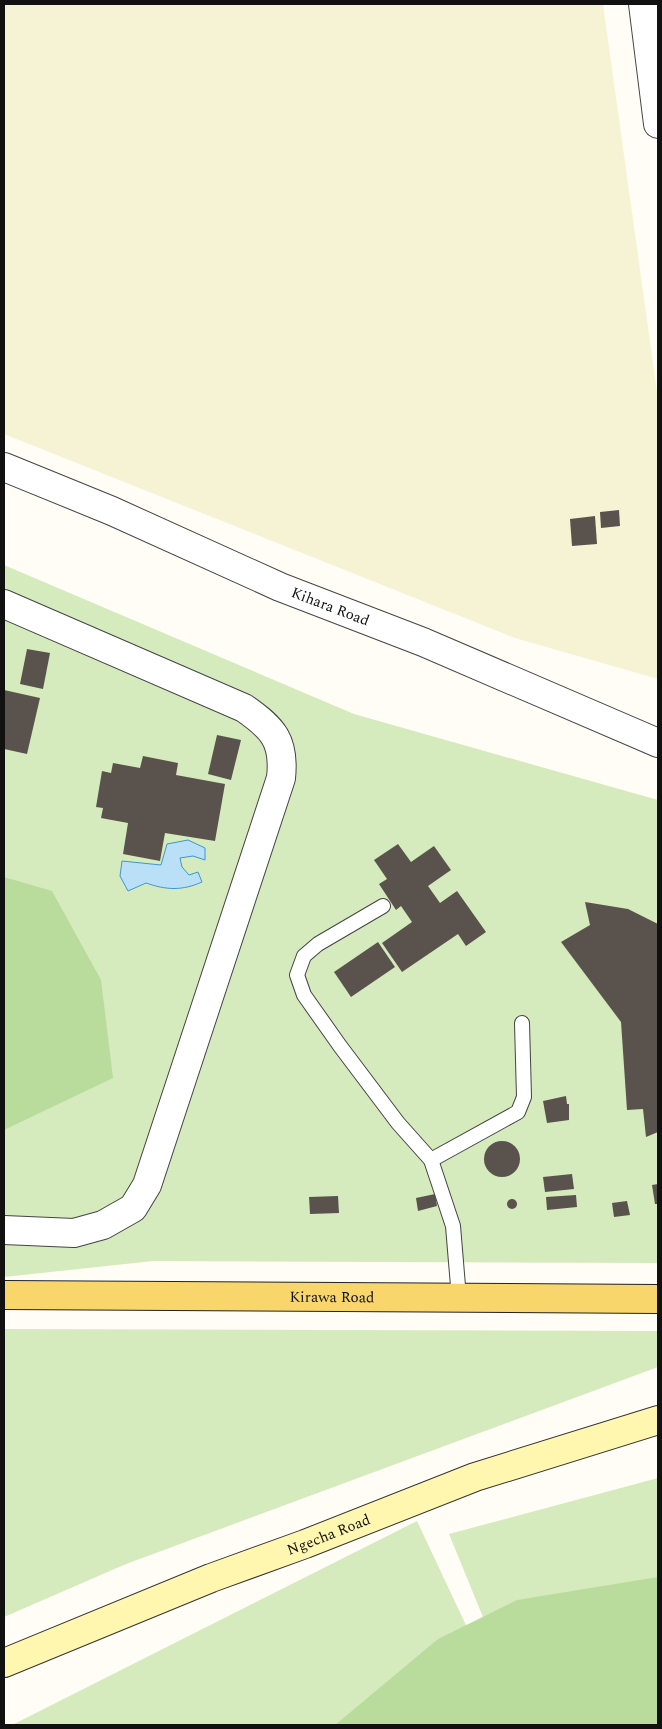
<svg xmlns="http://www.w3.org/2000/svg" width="662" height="1729" viewBox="0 0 662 1729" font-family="Spectral,serif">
<rect width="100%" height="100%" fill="#fffdf5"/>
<!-- farmland -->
<path fill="#f6f3d4" d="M4,4H603L658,399V679L515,638L4,434Z"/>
<!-- green -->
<g fill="#d5ebbd">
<path d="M4,565L354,714L658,800V1263L153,1261L4,1277Z"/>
<path d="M4,1329L658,1331V1367L126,1564L4,1617Z"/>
<path d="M658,1478V1725H527L449,1534Z"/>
<path d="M417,1521L513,1725H12Z"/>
</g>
<!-- forest -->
<g fill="#b9dc9c">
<path d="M4,877L52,891L101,980L113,1078L4,1130Z"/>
<path d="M658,1577V1725H335L438,1639L517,1600Z"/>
</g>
<!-- water -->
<path fill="#b9e0f7" stroke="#3f96cf" d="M188,840L205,848V860L193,856L180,858L182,867L189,875L198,872L202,882C182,891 166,890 146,883L128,891L120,876L122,861L161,865L167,844Z"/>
<!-- building -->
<g fill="#5a524d">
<path d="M619,510L620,526L601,528L600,512Z"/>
<path d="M595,516L597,544L572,546L570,519Z"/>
<path d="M27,649L50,653L43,689L20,684Z"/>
<path d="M4,690L40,698L27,754L4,749Z"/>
<path d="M217,735L241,740L231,780L208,774Z"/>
<path d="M143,756L178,763L176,775L225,784L215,841L165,833L160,861L123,854L128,823L101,818L103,808L96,807L102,771L111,773L113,763L140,768Z"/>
<path d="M398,844L411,862L434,846L451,870L428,886L440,903L457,891L486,932L466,946L458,934L402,972L382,943L412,922L401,906L396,910L379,884L387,879L374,860Z"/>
<path d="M585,902L628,909L658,924V1132L646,1137L643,1109L627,1110L621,1022L561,942L590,925Z"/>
<path d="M378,942L395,967L351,997L334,972Z"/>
<path d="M566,1096L567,1104H569V1120L547,1123L543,1101Z"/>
<circle cx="502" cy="1159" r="18"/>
<path d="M572,1174L574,1189L545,1192L543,1177Z"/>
<path d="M658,1184V1204H655L652,1185Z"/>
<path d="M435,1194L437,1206L418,1211L416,1198Z"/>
<path d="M576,1195L577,1207L547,1210L546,1197Z"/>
<path d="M338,1196L339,1213L310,1214L309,1197Z"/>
<circle cx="512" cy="1204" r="5"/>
<path d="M627,1201L630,1215L614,1217L612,1203Z"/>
</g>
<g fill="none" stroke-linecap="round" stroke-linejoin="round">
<defs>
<g id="service">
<path d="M383,906L318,944L304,956L297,975L304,995L340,1046L398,1123L431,1160L453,1226L459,1298"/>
<path d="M431,1160L518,1112L524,1097L522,1023"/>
</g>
<g id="minor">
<path id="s1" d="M4,467L112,511L280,587L423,642L658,743"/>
<path d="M4,604L244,708C273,728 285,741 281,778L147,1185L133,1208L103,1225L74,1233L4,1230"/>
</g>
<path id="tertiary" d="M643,4L658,124"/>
<g id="secondary">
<path id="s2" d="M4,1663L211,1578L305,1544L475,1477L658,1420"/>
</g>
<g id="primary">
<path id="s3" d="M4,1295L658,1299"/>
</g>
</defs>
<!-- service casing -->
<use href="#service" stroke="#444" stroke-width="16"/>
<!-- minor casing -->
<use href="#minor" stroke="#444" stroke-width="30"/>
<!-- tertiary casing -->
<use href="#tertiary" stroke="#444" stroke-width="30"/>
<!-- secondary casing -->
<use href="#secondary" stroke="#333" stroke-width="30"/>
<!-- primary casing -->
<use href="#primary" stroke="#222" stroke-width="30"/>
<!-- service -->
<use href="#service" stroke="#fff" stroke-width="14"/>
<!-- minor -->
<use href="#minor" stroke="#fff" stroke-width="28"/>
<!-- tertiary -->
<use href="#tertiary" stroke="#fff" stroke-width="28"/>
<!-- secondary -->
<use href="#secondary" stroke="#fff6b0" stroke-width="28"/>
<!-- primary -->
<use href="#primary" stroke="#f9d66b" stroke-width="28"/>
</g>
<g text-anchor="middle" stroke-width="5" stroke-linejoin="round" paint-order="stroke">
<!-- street labels -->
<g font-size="15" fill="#111" stroke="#fff">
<text dy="5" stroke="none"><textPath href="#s1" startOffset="355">Kihara Road</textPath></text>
<text dy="5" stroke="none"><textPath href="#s3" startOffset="328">Kirawa Road</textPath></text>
<text dy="5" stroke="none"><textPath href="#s2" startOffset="349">Ngecha Road</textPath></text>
</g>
</g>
<!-- border -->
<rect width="662" height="1729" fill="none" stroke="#111111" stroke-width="10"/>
</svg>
